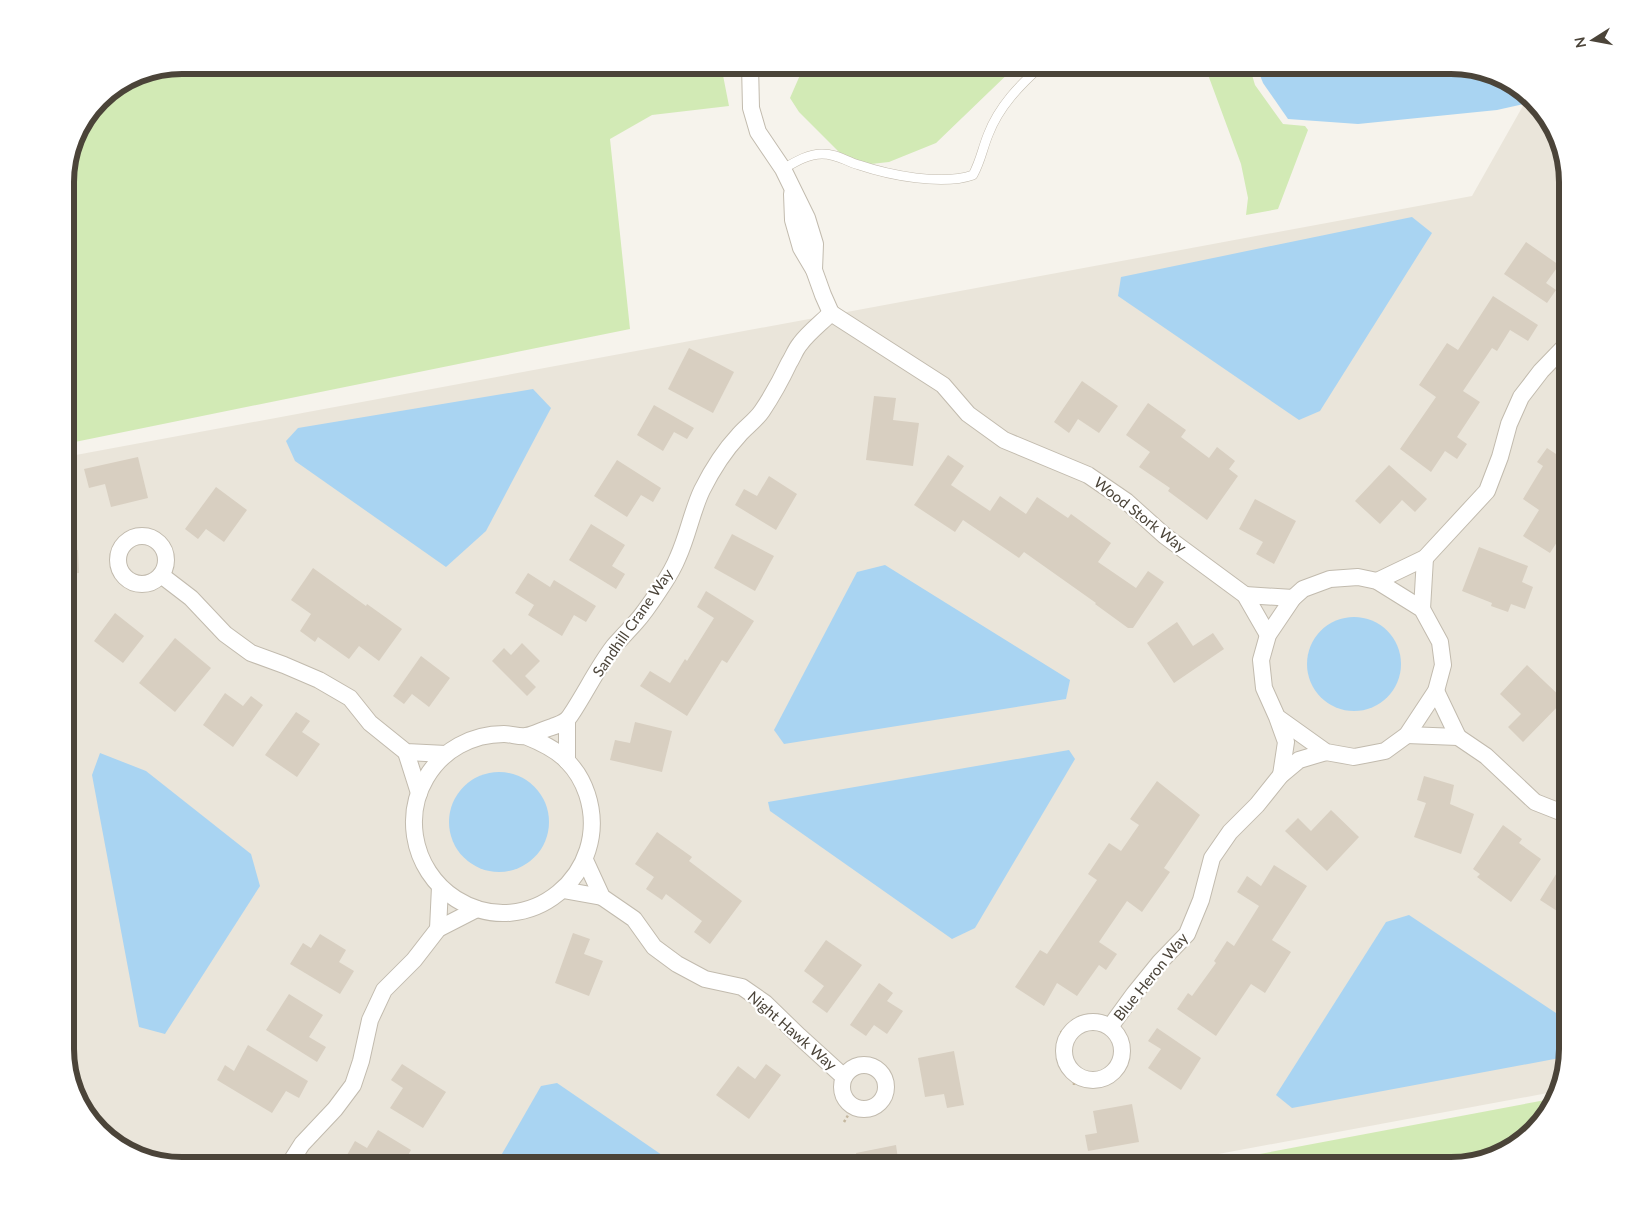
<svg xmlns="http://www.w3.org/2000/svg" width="1633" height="1231" viewBox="0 0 1633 1231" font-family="Lato,sans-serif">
<rect width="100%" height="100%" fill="#f6f3ec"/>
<!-- residential -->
<path fill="#eae5da" d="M1533,102L1556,131L1568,182V1049L1553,1092L1154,1166H182L111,1142L77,1101L65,1056V457L1472,196L1524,104Z"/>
<!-- green -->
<g fill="#d2eab5">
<path d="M182,65H721L729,106L652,115L610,139L630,329L65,444V174L77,131L105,94L138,74Z"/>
<path d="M807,65L837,71L869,65H1017L936,143L889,162L853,166L799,112L790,98L804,66Z"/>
<path d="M1200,65H1249L1255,85L1283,124L1305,126L1308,130L1278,209L1246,215L1248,198L1241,164L1207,72Z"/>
<path d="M1551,1099L1544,1120L1502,1154L1451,1166H1196Z"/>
</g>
<!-- water -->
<g fill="#a9d4f2">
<path d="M1256,65H1451L1522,89L1533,102L1497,110L1358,124L1288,119L1263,83Z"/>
<path d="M1412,217L1432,233L1320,411L1299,420L1118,296L1121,277Z"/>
<path d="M533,389L551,408L486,531L446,567L295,461L286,441L298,428Z"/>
<path d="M885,565L1070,680L1066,699L784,744L774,730L857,572Z"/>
<circle cx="1354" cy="664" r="47"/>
<path d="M1069,750L1075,759L975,928L952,939L770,811L768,802Z"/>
<path d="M100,753L146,771L251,854L260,886L165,1034L139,1027L92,775Z"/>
<circle cx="499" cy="822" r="50"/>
<path d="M1409,915L1568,1021V1049L1565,1057L1292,1108L1276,1095L1386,922Z"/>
<path d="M557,1083L678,1166H495L541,1086Z"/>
</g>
<!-- building -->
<g fill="#d8cfc1">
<path d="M1526,242L1559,265L1546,283L1556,290L1547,303L1504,274Z"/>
<path d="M1493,296L1538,325L1528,341L1510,330L1497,351L1492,348L1463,391L1480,402L1457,437L1467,444L1457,459L1445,451L1431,472L1400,449L1436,397L1419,385L1447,343L1458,350Z"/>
<path d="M689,348L734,372L713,413L668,389Z"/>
<path d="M1082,381L1118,406L1099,433L1078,419L1069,433L1054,422Z"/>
<path d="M874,396L896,398L893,420L919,423L913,466L866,460Z"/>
<path d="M1148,403L1186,430L1181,437L1209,458L1217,447L1235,461L1229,469L1238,476L1207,520L1168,491L1170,488L1139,467L1150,452L1126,435Z"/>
<path d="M654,405L694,428L687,439L674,432L663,451L637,435Z"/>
<path d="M1547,448L1568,462V525L1550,553L1523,536L1539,510L1523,499L1543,466L1537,462Z"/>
<path d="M948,455L964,466L951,485L990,511L1000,496L1026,514L1037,497L1068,518L1071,514L1111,543L1098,562L1136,588L1148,571L1164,582L1133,628H1128L1095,604L1096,603L1024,552L1019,558L963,520L955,532L914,505Z"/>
<path d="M138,457L148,498L111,507L105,484L89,488L84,469Z"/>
<path d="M617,460L661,488L653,502L641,495L627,517L594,496Z"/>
<path d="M1389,465L1427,499L1415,512L1402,500L1380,524L1355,501Z"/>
<path d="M769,476L797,494L776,530L735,505L744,489L757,496Z"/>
<path d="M216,487L247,510L224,542L206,529L198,539L185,529Z"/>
<path d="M1255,499L1296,521L1274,564L1256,554L1263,542L1239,529Z"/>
<path d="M591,524L625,545L612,566L625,574L616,589L569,560Z"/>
<path d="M732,534L774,556L755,591L714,568Z"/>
<path d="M1479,547L1528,566L1522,582L1533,587L1525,609L1511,604L1508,612L1491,606L1492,603L1462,591Z"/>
<path d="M65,550H78L79,573L65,574Z"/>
<path d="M313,568L366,606L367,604L402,629L379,661L359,646L349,659L318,637L315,642L300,631L311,614L291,600Z"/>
<path d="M528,573L550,587L554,580L596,606L586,622L574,615L562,636L528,615L534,605L515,593Z"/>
<path d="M706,591L754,621L727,663L722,660L687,716L640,686L650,671L670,683L685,659L687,661L714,618L697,607Z"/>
<path d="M115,613L144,636L123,663L94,641Z"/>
<path d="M1177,622L1193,646L1213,633L1224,649L1174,683L1147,643Z"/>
<path d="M175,638L211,668L175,712L139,683Z"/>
<path d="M522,643L540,661L525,676L536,687L527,696L492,661L504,648L511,655Z"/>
<path d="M421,656L450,678L429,707L412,694L404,704L393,696Z"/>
<path d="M1527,665L1564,700L1523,742L1508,727L1521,714L1500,694Z"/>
<path d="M225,693L243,706L251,696L263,705L233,747L203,725Z"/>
<path d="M296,712L310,721L302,732L320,744L297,777L265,755Z"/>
<path d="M635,722L672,731L662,772L610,760L615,740L630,743Z"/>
<path d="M1424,776L1454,785L1450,804L1474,814L1461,854L1414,837L1426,803L1417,800Z"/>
<path d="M1157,781L1200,815L1164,868L1170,872L1142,912L1127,901L1099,942L1117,954L1106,970L1099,965L1077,996L1057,983L1044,1006L1015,987L1040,950L1047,954L1097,880L1088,874L1109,843L1121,851L1139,825L1130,819Z"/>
<path d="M1331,810L1359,837L1327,871L1285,831L1298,818L1311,831Z"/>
<path d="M1503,825L1522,839L1519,843L1541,859L1511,902L1477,877L1480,874L1473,869Z"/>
<path d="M657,832L692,857L689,861L742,901L710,944L694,932L702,921L666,894L662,900L646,889L654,877L635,864Z"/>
<path d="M1274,865L1307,886L1272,940L1291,952L1265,993L1251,984L1216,1036L1177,1009L1188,993L1192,996L1216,963L1214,961L1227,941L1234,946L1259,906L1237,892L1247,876L1261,886Z"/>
<path d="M1558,871L1568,877V918L1540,900Z"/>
<path d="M573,933L590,939L584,954L603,961L589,996L555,983Z"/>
<path d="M320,934L346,950L339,962L354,971L340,994L290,964L303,943L311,948Z"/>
<path d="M826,940L862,965L827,1013L812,1002L824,986L804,971Z"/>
<path d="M879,983L893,993L887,1001L903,1011L887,1034L874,1025L866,1036L850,1025Z"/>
<path d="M289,994L323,1015L309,1037L326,1047L317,1062L266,1030Z"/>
<path d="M1157,1028L1201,1058L1181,1090L1148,1068L1161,1049L1148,1041Z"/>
<path d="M248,1045L308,1081L299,1098L286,1091L272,1113L217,1080L225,1065L234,1071Z"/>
<path d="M954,1051L964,1105L947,1108L944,1094L925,1097L918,1058Z"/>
<path d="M402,1064L446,1092L423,1128L390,1108L403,1088L391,1080Z"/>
<path d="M766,1064L781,1075L749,1119L716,1095L738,1066L755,1079Z"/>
<path d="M1132,1104L1139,1142L1088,1151L1085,1135L1097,1133L1093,1111Z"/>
<path d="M378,1130L411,1150L402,1166H364L347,1155L355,1141L367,1148Z"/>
<path d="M896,1145L899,1166H859L856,1153Z"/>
</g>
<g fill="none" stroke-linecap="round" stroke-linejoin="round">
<defs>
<path id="lane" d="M783,169C795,162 808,154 822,154C838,154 845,161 859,165C889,175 942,186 973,175C981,160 982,150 988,135C999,106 1020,85 1042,65"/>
<g id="street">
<path d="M750,65L751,108L758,132L783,169L807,218L815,244L814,270"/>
<path d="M792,194L793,220L801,248L814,270L823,295L831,313"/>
<path d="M831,313L943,385L968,414L1004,440L1088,475L1126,501L1165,536L1245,595L1268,635"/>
<circle cx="142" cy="560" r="24"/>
<path d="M161,575L191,598L225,634L251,653L284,665L319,680L350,698L370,723L406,752L446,754"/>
<path d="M1377,581L1425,558L1487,491L1500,457L1509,424L1521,397L1541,371L1568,343"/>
<path d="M1245,595L1293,598"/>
<path d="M1422,609L1425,558"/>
<path d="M1436,691L1458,737"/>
<path d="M1277,717L1326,752L1354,757L1385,751L1407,735L1436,691L1443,665L1440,642L1422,609L1377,581L1358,577L1330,579L1303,589L1293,598L1268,635L1261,660L1264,688L1277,717L1286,742L1281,775"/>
<path d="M567,721V761"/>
<path d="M1407,735L1458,737L1486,756L1535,802L1568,815"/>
<path d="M525,736C540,742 556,749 567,761C576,770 583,782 587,794C613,873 528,944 456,899C434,885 419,862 415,836C412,816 416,795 426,778C442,750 472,734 504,734C511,734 519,737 526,736C534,735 544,729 552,727C559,724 566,723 570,716C585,694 597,668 614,646C621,638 629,630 636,622C646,611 654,598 662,586C668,577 674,567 678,557C688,535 692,511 702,490C712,470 724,451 739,435C746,427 756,420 762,411C772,396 781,380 789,363C793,357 795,350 800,344C808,333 821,323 831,313"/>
<path d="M406,752L419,793"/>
<path d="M585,860L602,897L634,919L654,947L677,964L705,979L742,987L765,1003L799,1036L844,1077"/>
<path d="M563,890L602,897"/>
<path d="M438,929L440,887"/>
<circle cx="1093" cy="1051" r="29"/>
<path d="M1110,1027L1134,994L1160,962L1187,934L1201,900L1212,858L1230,832L1257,805L1281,775L1299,760L1326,752"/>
<circle cx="864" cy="1087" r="22"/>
<path d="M288,1166L302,1144L335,1109L353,1085L361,1061L370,1020L384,990L414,960L438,929L477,909"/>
</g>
</defs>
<!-- lane casing -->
<use href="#lane" stroke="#c2bbae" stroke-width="10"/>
<!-- street casing -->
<use href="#street" stroke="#c2bbae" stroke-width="18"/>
<!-- path -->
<g stroke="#c4b79f" stroke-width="2.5" stroke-dasharray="2.5 2.5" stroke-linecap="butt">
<path d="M1061,1031L1066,1041"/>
<path d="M1074,1085V1073"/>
<path d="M844,1122L853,1107"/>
</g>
<!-- lane -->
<use href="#lane" stroke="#fff" stroke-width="9"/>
<!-- street -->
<use href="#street" stroke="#fff" stroke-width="16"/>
</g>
<g text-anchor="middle" stroke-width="4.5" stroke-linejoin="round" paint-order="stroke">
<!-- street labels -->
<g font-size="15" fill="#4b4439" stroke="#fff">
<text transform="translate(1140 515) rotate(38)" y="5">Wood Stork Way</text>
<text transform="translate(633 623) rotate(-55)" y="5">Sandhill Crane Way</text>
<text transform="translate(1151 977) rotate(-51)" y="5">Blue Heron Way</text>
<text transform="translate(792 1031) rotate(41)" y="5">Night Hawk Way</text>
</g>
</g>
<!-- crop -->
<path d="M0 0H1633V1231H0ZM182 74H1451A108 108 0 0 1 1559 182V1049A108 108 0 0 1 1451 1157H182A108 108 0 0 1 74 1049V182A108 108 0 0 1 182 74Z" fill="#fff" fill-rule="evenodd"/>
<path fill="none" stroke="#4b4439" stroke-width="6" d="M182 74H1451A108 108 0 0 1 1559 182V1049A108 108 0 0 1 1451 1157H182A108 108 0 0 1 74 1049V182A108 108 0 0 1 182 74Z"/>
<!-- north arrow -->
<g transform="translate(1593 40) rotate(259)" stroke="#ffffff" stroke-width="4" paint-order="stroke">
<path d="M0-4L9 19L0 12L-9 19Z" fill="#4b4439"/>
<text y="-8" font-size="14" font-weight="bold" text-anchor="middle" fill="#4b4439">N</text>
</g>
</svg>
